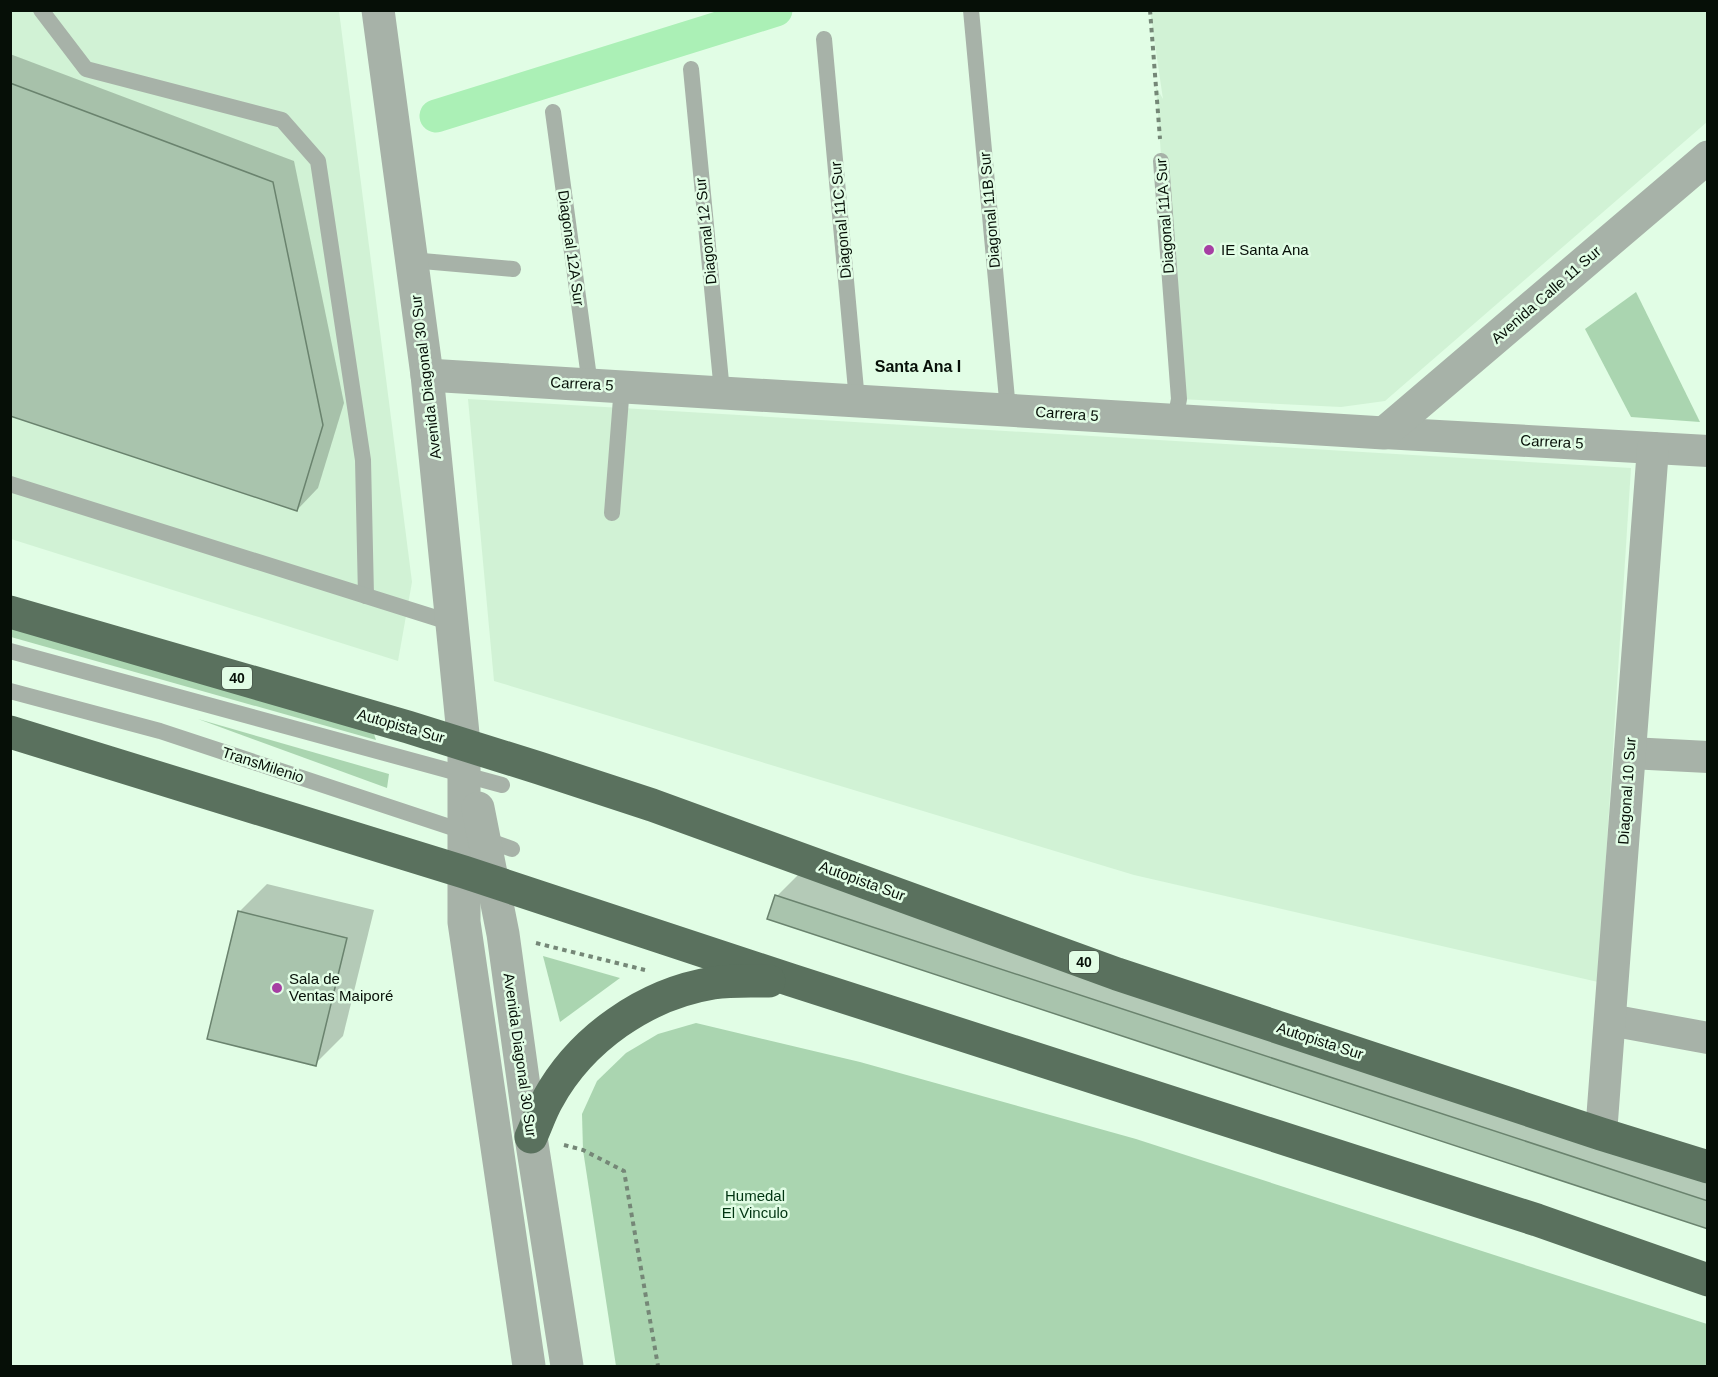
<svg xmlns="http://www.w3.org/2000/svg" width="1718" height="1377" viewBox="0 0 1718 1377" font-family="Helvetica,sans-serif">
<rect width="100%" height="100%" fill="#e1fde5"/>
<!-- built -->
<g fill="#d1f2d5">
<path d="M11,11H339L412,582L398,661L11,539Z"/>
<path d="M1150,11H1707V122L1385,401L1341,407L1179,399L1156,87L1163,99Z"/>
<path d="M468,399L1631,468L1598,982L1134,875L494,681Z"/>
</g>
<!-- green -->
<g fill="#aad5b0">
<path d="M1636,292L1700,422L1631,417L1585,329Z"/>
<path d="M10,627L373,731L376,740L11,637Z"/>
<path d="M198,719L389,774L387,788Z"/>
<path d="M543,956L620,978L560,1022Z"/>
<path d="M696,1023L860,1062L1136,1139L1707,1324V1366H616L583,1150L582,1114L597,1081L626,1053L658,1034Z"/>
</g>
<!-- shadow -->
<g fill="#0003">
<path d="M10,54L294,161L344,403L318,488L297,510L10,414Z"/>
<path d="M805,868L1708,1165V1227L777,896Z"/>
<path d="M267,884L374,910L343,1036L315,1064L239,912Z"/>
</g>
<g fill="none" stroke-linecap="round" stroke-linejoin="round">
<!-- canal -->
<path stroke="#abf0b6" stroke-width="33" d="M436,116L776,10"/>
</g>
<!-- building -->
<g fill="#a9c4ad" stroke="#6a836e" stroke-width="1.5">
<path d="M10,83L273,182L323,425L297,511L10,416Z"/>
<path d="M775,895L1708,1201V1229L767,919Z"/>
<path d="M238,911L347,938L316,1066L207,1039Z"/>
</g>
<g fill="none" stroke-linecap="round" stroke-linejoin="round">
<!-- path -->
<g stroke="#758777" stroke-width="4" stroke-dasharray="4.5 4.5" stroke-linecap="butt">
<path d="M1150,10L1160,139"/>
<path d="M536,943L645,970"/>
<path d="M564,1145L583,1150L624,1171L658,1366"/>
</g>
<!-- service -->
<g stroke="#a7b2a8" stroke-width="16">
<path d="M41,10L86,69L282,120L318,161L363,460L366,596"/>
<path d="M971,10L1008,410"/>
<path d="M824,39L857,401"/>
<path d="M691,69L722,392"/>
<path d="M553,112L590,385"/>
<path d="M1161,161L1179,399L1175,420"/>
<path d="M411,260L513,269"/>
<path d="M10,484L452,623"/>
<path d="M612,513L622,386"/>
<path d="M10,651L502,785"/>
<path d="M10,691L160,731L450,827L512,849"/>
</g>
<!-- minor -->
<g stroke="#a7b2a8" stroke-width="32">
<path d="M1384,433L1708,451"/>
<path d="M1630,753L1708,757"/>
<path d="M1610,1020L1708,1038"/>
<path d="M1601,1134L1653,448"/>
</g>
<!-- tertiary -->
<g stroke="#a7b2a8" stroke-width="33">
<path d="M378,10L427,375L460,704L464,744V922L529,1366"/>
<path d="M427,375L1384,433L1708,157"/>
<path d="M478,808L503,934L531,1137L567,1366"/>
</g>
<!-- trunk -->
<g stroke="#5a715e" stroke-width="33">
<path d="M10,612L408,727L539,768L652,805L1117,974L1601,1134L1708,1167"/>
<path d="M10,732L464,872L791,980L1537,1220L1708,1280"/>
<path d="M531,1137C537,1124 541,1111 548,1099C581,1039 645,994 713,983C731,980 751,981 769,981"/>
</g>
</g>
<!-- markers -->
<g fill="#a63fa3" stroke="#e1fde5" stroke-width="2">
<circle cx="1209" cy="250" r="6"/>
<circle cx="277" cy="988" r="6"/>
</g>
<g text-anchor="middle" stroke-width="5" stroke-linejoin="round" paint-order="stroke">
<!-- shield labels -->
<g fill="#e1fde5" stroke="#48564a" stroke-width="1.5">
<rect x="222" y="667" width="30" height="22" rx="4.5"/>
<rect x="1069" y="951" width="30" height="22" rx="4.5"/>
</g>
<g font-size="14" font-weight="bold" fill="#060f07">
<text x="237" y="683">40</text>
<text x="1084" y="967">40</text>
</g>
<!-- street labels -->
<g font-size="15" fill="#060f07" stroke="#e1fde5">
<text transform="translate(990 210) rotate(-95)" y="5">Diagonal 11B Sur</text>
<text transform="translate(1165 216) rotate(-94)" y="5">Diagonal 11A Sur</text>
<text transform="translate(841 220) rotate(-95)" y="5">Diagonal 11C Sur</text>
<text transform="translate(706 231) rotate(-96)" y="5">Diagonal 12 Sur</text>
<text transform="translate(571 248) rotate(82)" y="5">Diagonal 12A Sur</text>
<text transform="translate(1546 295) rotate(-41)" y="5">Avenida Calle 11 Sur</text>
<text transform="translate(426 377) rotate(-97)" y="5">Avenida Diagonal 30 Sur</text>
<text transform="translate(582 384) rotate(3)" y="5">Carrera 5</text>
<text transform="translate(1067 414) rotate(4)" y="5">Carrera 5</text>
<text transform="translate(1552 442) rotate(3)" y="5">Carrera 5</text>
<text transform="translate(401 726) rotate(16)" y="5">Autopista Sur</text>
<text transform="translate(263 765) rotate(18)" y="5">TransMilenio</text>
<text transform="translate(1627 791) rotate(-86)" y="5">Diagonal 10 Sur</text>
<text transform="translate(862 881) rotate(20)" y="5">Autopista Sur</text>
<text transform="translate(1320 1041) rotate(18)" y="5">Autopista Sur</text>
<text transform="translate(520 1055) rotate(82)" y="5">Avenida Diagonal 30 Sur</text>
</g>
<!-- poi labels -->
<g font-size="15" fill="#060f07" stroke="#e1fde5" text-anchor="start">
<text x="1221" y="255">IE Santa Ana</text>
<text x="289" y="984">Sala de<tspan x="289" dy="17">Ventas Maiporé</tspan></text>
</g>
<!-- park labels -->
<g font-size="15" fill="#003411" stroke="#e1fde5">
<text x="755" y="1201">Humedal<tspan x="755" dy="17">El Vinculo</tspan></text>
</g>
<!-- neighbourhood labels -->
<g font-size="16" font-weight="bold" fill="#060f07" stroke="#e1fde5">
<text x="918" y="372">Santa Ana I</text>
</g>
</g>
<!-- border -->
<rect width="1718" height="1377" fill="none" stroke="#060f07" stroke-width="24"/>
</svg>
